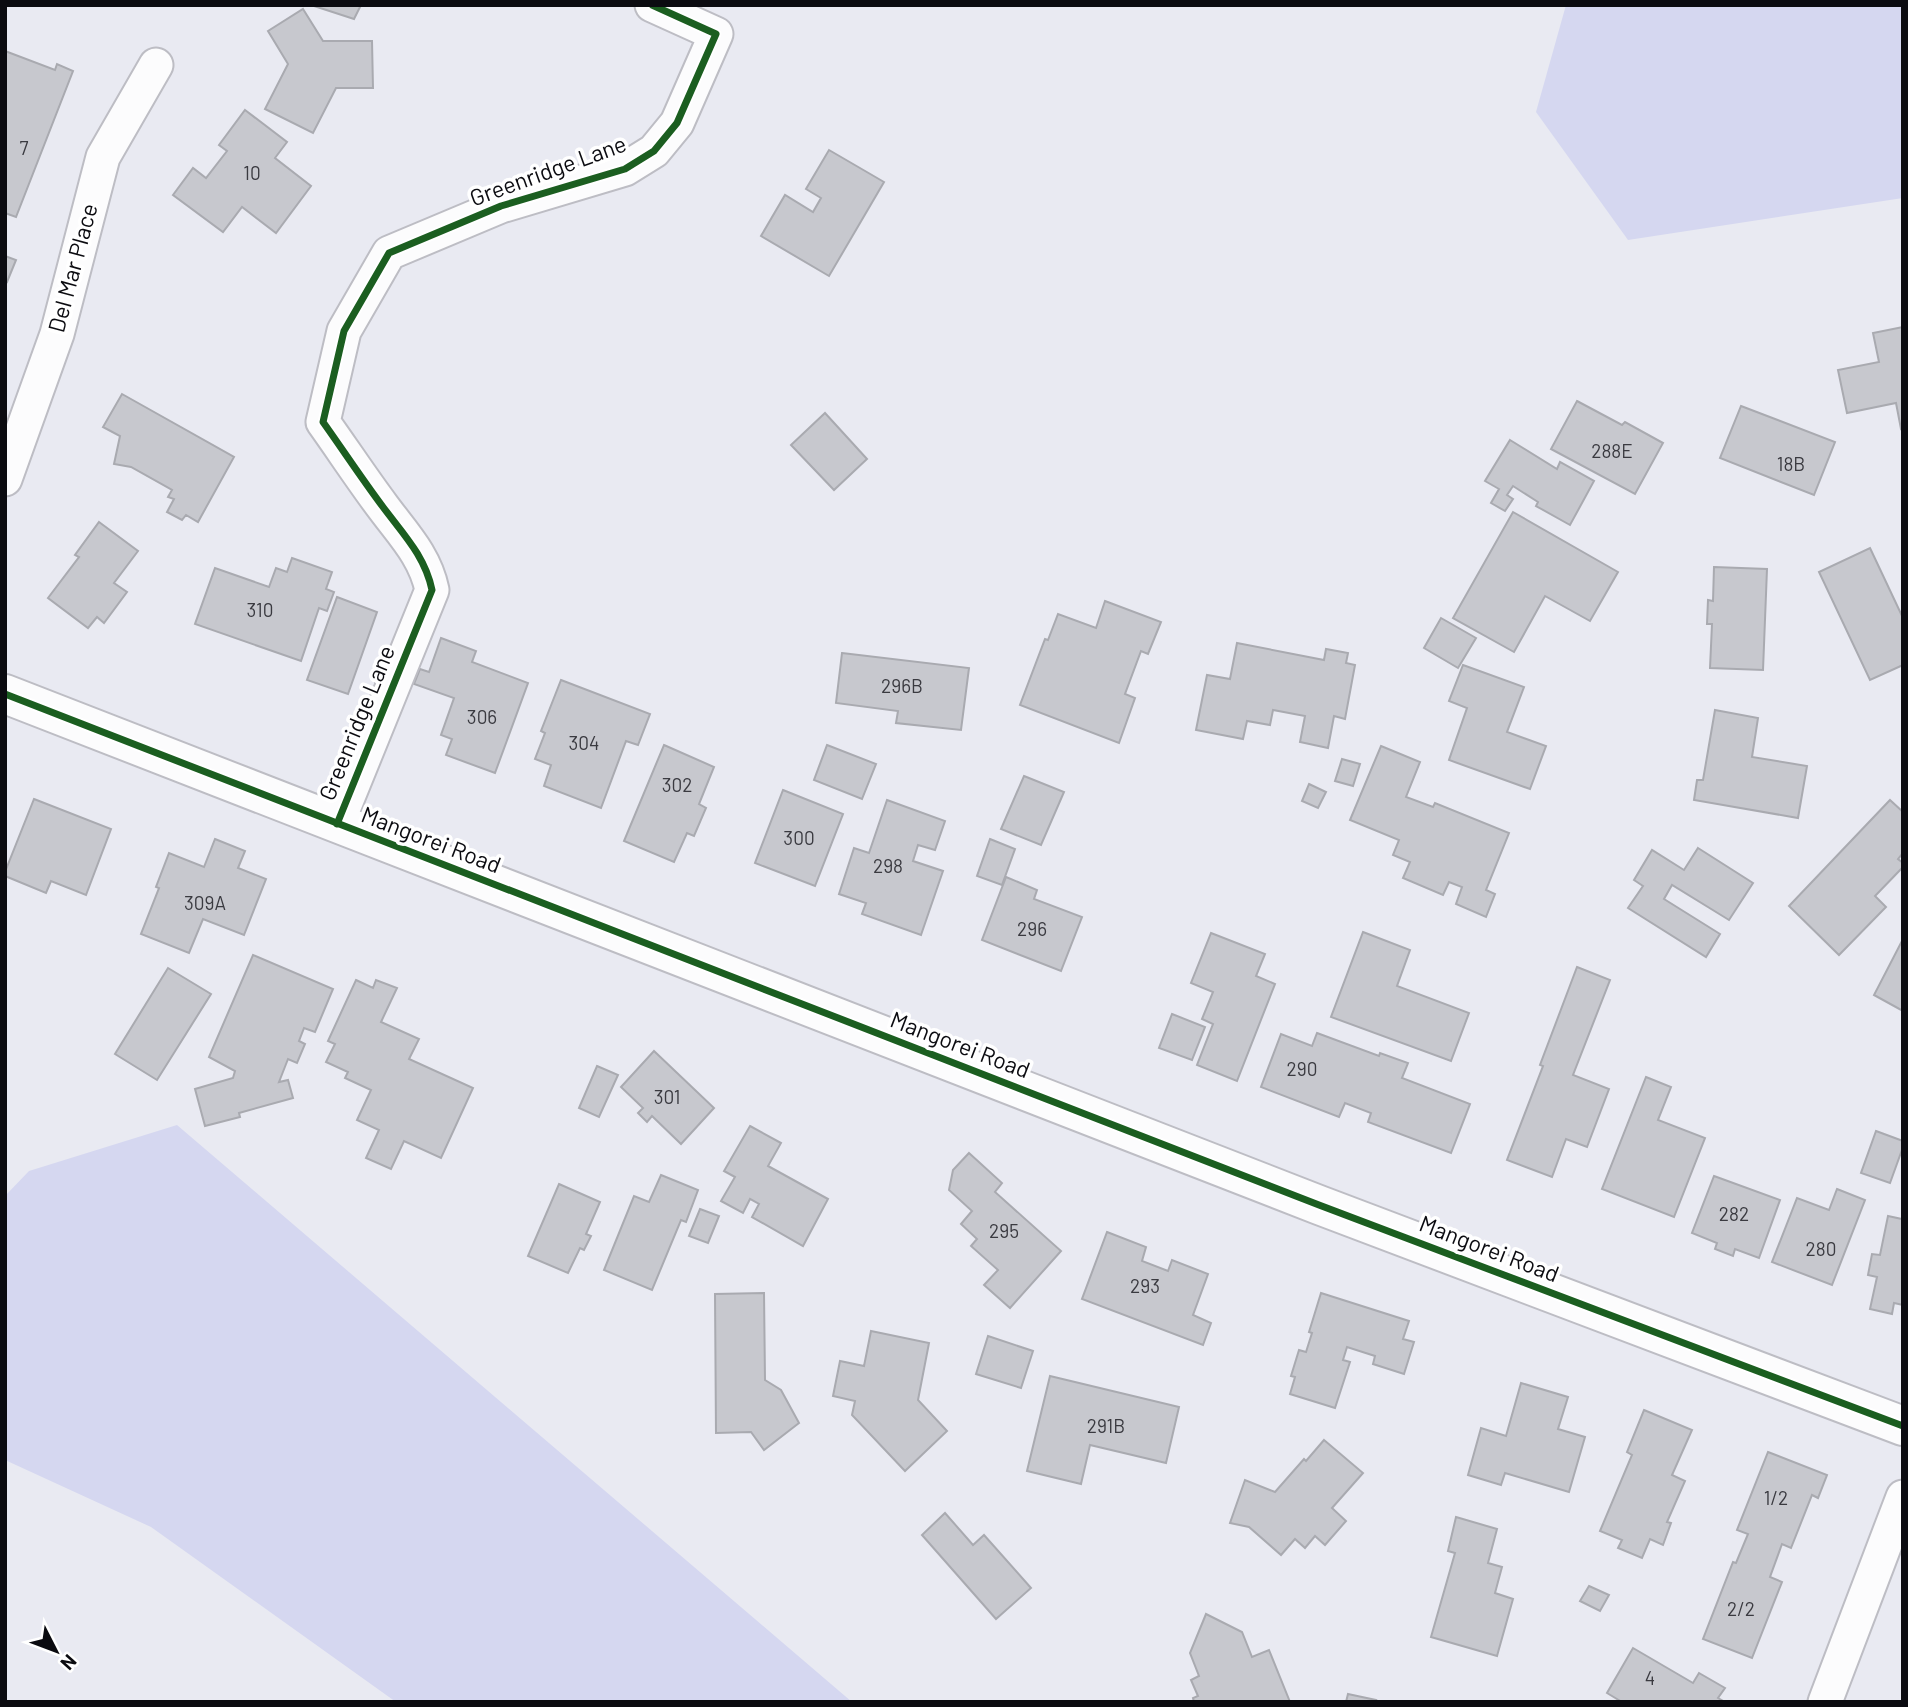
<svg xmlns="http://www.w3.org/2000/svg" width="1908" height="1707" viewBox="0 0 1908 1707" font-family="Barlow,sans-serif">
<rect width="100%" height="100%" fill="#e9eaf2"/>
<!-- green -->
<g fill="#d5d7f0">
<path d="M1566,5H1903V198L1628,240L1536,112Z"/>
<path d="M177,1125L852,1702H396L151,1527L5,1460V1196L29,1171Z"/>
</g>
<!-- building -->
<g fill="#c7c8ce" stroke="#a9aab0" stroke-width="2">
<path d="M311,5H361L354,19Z"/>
<path d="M303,9L323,41H372L373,88H336L313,133L265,109L288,64L268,31Z"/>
<path d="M5,51L55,70L57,64L73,71L16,217L5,213Z"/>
<path d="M245,110L287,142L275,158L311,186L276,233L242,207L223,232L173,195L193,168L206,178L227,151L219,145Z"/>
<path d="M829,150L884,182L829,276L761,236L785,195L813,212L821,198L806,189Z"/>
<path d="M5,256L16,260L7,282L5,281Z"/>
<path d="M1903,327V428L1901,429L1896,403L1847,413L1838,370L1879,362L1873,333Z"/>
<path d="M122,394L234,457L198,522L186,515L182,520L167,512L174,499L168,497L172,490L131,467L114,464L120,436L103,427Z"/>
<path d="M1577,401L1622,425L1625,422L1663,443L1635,494L1551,449Z"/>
<path d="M1741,406L1835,442L1814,495L1720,458Z"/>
<path d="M825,413L867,459L834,490L791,445Z"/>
<path d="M1510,440L1557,469L1560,462L1594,481L1570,525L1536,506L1538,502L1513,486L1507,495L1513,499L1505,511L1491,503L1499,489L1485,481Z"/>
<path d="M1513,512L1618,572L1590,621L1545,596L1514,652L1453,618Z"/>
<path d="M99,522L138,551L114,583L127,592L104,623L97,617L88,628L48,598L79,557L75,555Z"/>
<path d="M1870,548L1903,618V665L1870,680L1819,572Z"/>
<path d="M292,558L332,572L326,589L334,592L327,611L319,608L301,661L195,624L215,568L269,587L276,568L287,572Z"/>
<path d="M1714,567L1767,569L1763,670L1710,668L1712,624H1707L1708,600L1713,601Z"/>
<path d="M337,597L377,612L348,694L307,680Z"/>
<path d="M1105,601L1161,622L1148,654L1141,651L1125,694L1135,698L1119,743L1020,705L1045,639L1048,640L1058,614L1096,628Z"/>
<path d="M1441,618L1476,638L1458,668L1424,648Z"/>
<path d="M441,638L476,651L472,662L528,683L495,773L446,755L452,739L441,735L454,698L414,684L420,669L429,672Z"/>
<path d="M1237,643L1324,660L1326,649L1348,653L1346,663L1355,665L1345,719L1334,716L1328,748L1300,742L1305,716L1273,710L1270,725L1247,721L1243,739L1196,730L1207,675L1230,679Z"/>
<path d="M842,653L969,668L961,730L896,723L898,711L836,703Z"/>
<path d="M1463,665L1524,687L1507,732L1546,746L1530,789L1449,760L1467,708L1449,701Z"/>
<path d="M561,680L650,714L638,745L626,741L601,808L544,786L551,765L535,759L545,733L541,731Z"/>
<path d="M1715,710L1758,718L1752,757L1807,766L1798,818L1694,800L1697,780H1703Z"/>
<path d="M664,745L714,767L699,804L706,808L694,836L687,833L674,862L624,841Z"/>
<path d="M827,745L876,764L862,799L814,780Z"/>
<path d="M1381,746L1420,762L1406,797L1433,807L1435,803L1509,833L1486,890L1495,894L1486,917L1456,904L1462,887L1449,882L1443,895L1403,878L1410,862L1393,855L1399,840L1350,820Z"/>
<path d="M1342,759L1360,764L1353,786L1335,781Z"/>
<path d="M1024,776L1064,792L1041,845L1001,829Z"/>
<path d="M1309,784L1326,792L1318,808L1302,801Z"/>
<path d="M783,790L843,814L815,886L755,863Z"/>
<path d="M34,799L111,829L86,895L51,881L46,893L5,876V872Z"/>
<path d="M887,800L945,821L935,850L918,845L913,861L943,871L921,935L862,914L866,903L839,894L854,848L869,853Z"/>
<path d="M1890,800L1903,812V853L1898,859L1903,863V867L1875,896L1886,907L1839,955L1789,906Z"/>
<path d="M215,839L245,851L238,868L266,879L244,935L203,919L189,953L141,934L159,888L156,887L169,853L204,867Z"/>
<path d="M990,839L1015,849L1002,885L977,876Z"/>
<path d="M1698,848L1753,883L1729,920L1672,885L1664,899L1720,934L1706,957L1628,908L1643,886L1634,880L1652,850L1684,870Z"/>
<path d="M1006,877L1037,890L1034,899L1082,917L1061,971L982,940Z"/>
<path d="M1363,932L1410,950L1397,986L1469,1013L1451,1061L1331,1017Z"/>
<path d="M1211,933L1265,954L1256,976L1275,984L1237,1081L1197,1065L1213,1024L1202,1019L1213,992L1191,983Z"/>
<path d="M1903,939V1011L1874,995Z"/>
<path d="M253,955L333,989L315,1032L304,1028L299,1041L305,1044L297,1063L288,1059L279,1082L288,1080L293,1098L239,1113L240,1117L205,1126L195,1089L233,1078L235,1071L209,1057Z"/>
<path d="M1577,967L1610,980L1573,1075L1609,1089L1587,1147L1566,1139L1552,1177L1507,1160L1543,1066L1540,1065Z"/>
<path d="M168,968L211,994L157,1080L115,1054Z"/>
<path d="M356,980L373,988L376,980L397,988L381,1022L419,1039L409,1059L473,1088L441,1158L404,1141L391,1169L366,1158L379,1130L357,1120L371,1090L345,1078L348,1072L326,1062L335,1044L328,1041Z"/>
<path d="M1172,1014L1205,1027L1192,1060L1159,1048Z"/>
<path d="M1317,1033L1379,1056L1380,1053L1408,1063L1402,1078L1470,1104L1451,1153L1368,1122L1371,1113L1345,1103L1339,1117L1261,1087L1281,1034L1312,1046Z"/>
<path d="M654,1051L714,1108L681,1144L652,1116L647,1122L638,1113L643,1108L621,1087Z"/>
<path d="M597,1066L618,1075L599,1117L579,1108Z"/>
<path d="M1646,1077L1671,1087L1658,1120L1705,1138L1674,1217L1602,1189Z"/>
<path d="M750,1126L781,1143L768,1166L828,1199L803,1246L752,1217L759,1204L750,1199L743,1213L721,1201L735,1177L724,1171Z"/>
<path d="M1876,1131L1903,1141V1147L1890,1183L1861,1173Z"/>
<path d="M969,1153L1002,1183L995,1192L1061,1251L1010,1308L984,1285L998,1270L971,1246L977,1239L961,1224L972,1211L949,1190L953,1170Z"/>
<path d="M661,1175L698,1190L686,1222L681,1220L652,1290L604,1270L634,1196L649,1202Z"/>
<path d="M1714,1176L1780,1200L1759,1258L1735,1249L1733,1256L1715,1249L1717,1243L1692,1233Z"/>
<path d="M559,1184L600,1202L586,1234L591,1236L584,1250L580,1248L568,1273L528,1256Z"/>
<path d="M1837,1189L1865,1200L1832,1285L1772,1262L1797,1198L1829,1210Z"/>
<path d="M700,1209L719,1216L708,1243L689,1236Z"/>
<path d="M1888,1216L1902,1219L1903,1216V1305L1894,1303L1892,1314L1870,1309L1877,1277L1868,1275L1872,1254L1880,1255Z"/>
<path d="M1107,1232L1146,1247L1142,1261L1168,1271L1172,1260L1208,1274L1193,1315L1211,1323L1203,1345L1082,1299Z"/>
<path d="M764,1293L765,1380L781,1390L799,1423L764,1450L751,1432L716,1433L715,1294Z"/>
<path d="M1321,1293L1409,1321L1403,1339L1414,1342L1404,1374L1373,1364L1375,1356L1347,1347L1343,1360L1350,1362L1335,1408L1290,1394L1295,1377L1291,1376L1299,1350L1306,1352L1312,1333L1309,1332Z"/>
<path d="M871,1331L929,1343L918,1400L947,1431L905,1471L852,1415L855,1401L833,1396L840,1361L864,1366Z"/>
<path d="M988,1336L1033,1351L1021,1388L976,1374Z"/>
<path d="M1050,1376L1179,1407L1166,1463L1090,1445L1081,1484L1027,1471Z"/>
<path d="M1521,1383L1568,1397L1558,1429L1585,1437L1569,1492L1505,1473L1501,1485L1468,1475L1481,1428L1506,1436Z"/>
<path d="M1644,1410L1692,1430L1672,1475L1685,1481L1667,1522L1671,1523L1663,1545L1650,1539L1642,1558L1618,1548L1622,1540L1600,1531L1632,1455L1627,1452Z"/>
<path d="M1324,1440L1363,1473L1332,1508L1346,1521L1325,1545L1315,1536L1305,1548L1295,1539L1281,1555L1249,1527L1230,1523L1245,1480L1275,1492L1304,1459L1306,1461Z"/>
<path d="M1768,1452L1827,1475L1818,1498L1812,1495L1791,1548L1782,1544L1770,1577L1782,1582L1752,1658L1703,1639L1733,1562L1736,1563L1748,1534L1737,1530Z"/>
<path d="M945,1513L973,1545L984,1535L1031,1588L996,1619L922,1535Z"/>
<path d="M1456,1517L1497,1529L1488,1563L1502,1567L1495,1593L1513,1599L1497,1656L1431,1637L1455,1553L1448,1551Z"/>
<path d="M1589,1586L1609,1595L1600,1611L1580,1601Z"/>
<path d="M1206,1614L1242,1632L1252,1657L1269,1650L1290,1702H1194L1193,1698L1198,1696L1191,1680L1199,1676L1190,1653Z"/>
<path d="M1633,1648L1693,1683L1699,1673L1725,1688L1718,1698L1725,1702H1622L1607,1693Z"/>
<path d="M1348,1694L1376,1700L1375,1702H1346Z"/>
</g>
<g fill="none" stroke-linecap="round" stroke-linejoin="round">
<defs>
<g id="minor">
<path d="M5,479L57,334L103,157L156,65"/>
<path d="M337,824L432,590C425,556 403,534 383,507C362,479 343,450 323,422L344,331L389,253L501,206L625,169L654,151L677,123L716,34L652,5"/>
<path d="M1825,1702L1903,1497"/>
</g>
<path id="tertiary" d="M5,694L1319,1205L1903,1426"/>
</defs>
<!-- minor casing -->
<use href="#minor" stroke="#bdbdc4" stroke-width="37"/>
<!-- tertiary casing -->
<use href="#tertiary" stroke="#bdbdc4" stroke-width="42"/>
<!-- minor -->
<use href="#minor" stroke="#fcfcfd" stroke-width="33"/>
<!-- tertiary -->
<use href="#tertiary" stroke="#fcfcfd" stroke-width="38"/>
<defs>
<g id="cycleway">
<path d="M5,694L1319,1205L1903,1426"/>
<path d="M337,824L432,590C425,556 403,534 383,507C362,479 343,450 323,422L344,331L389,253L501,206L625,169L654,151L677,123L716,34L652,5"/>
</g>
</defs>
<!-- cycleway casing -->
<use href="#cycleway" stroke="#fff" stroke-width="11"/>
<!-- cycleway -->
<use href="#cycleway" stroke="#1b5e20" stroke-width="7"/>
</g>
<g text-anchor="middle" stroke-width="7" stroke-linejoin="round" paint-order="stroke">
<!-- number labels -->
<g font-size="19" fill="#3a3a40">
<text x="24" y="155">7</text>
<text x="252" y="180">10</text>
<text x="1612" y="458">288E</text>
<text x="1791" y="471">18B</text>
<text x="260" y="617">310</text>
<text x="902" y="693">296B</text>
<text x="482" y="724">306</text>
<text x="584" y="750">304</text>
<text x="677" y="792">302</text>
<text x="799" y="845">300</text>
<text x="888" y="873">298</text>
<text x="205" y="910">309A</text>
<text x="1032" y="936">296</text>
<text x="1302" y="1076">290</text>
<text x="667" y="1104">301</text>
<text x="1734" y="1221">282</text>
<text x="1004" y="1238">295</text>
<text x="1821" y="1256">280</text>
<text x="1145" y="1293">293</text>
<text x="1106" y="1433">291B</text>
<text x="1776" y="1505">1/2</text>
<text x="1741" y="1616">2/2</text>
<text x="1650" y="1685">4</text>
</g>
<!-- street labels -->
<g font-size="23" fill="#0b0b10" stroke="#fff">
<text transform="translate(548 171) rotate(-20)" y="8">Greenridge Lane</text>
<text transform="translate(73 268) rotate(-75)" y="8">Del Mar Place</text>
<text transform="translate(357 723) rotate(-68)" y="8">Greenridge Lane</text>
<text transform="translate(431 840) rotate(21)" y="8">Mangorei Road</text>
<text transform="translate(960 1045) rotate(21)" y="8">Mangorei Road</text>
<text transform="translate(1489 1249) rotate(21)" y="8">Mangorei Road</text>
</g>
</g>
<!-- border -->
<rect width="1908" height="1707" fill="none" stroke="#0b0b10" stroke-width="14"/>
<!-- north arrow -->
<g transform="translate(56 1651) rotate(132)" stroke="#ffffff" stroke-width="5" paint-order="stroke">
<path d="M0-5L12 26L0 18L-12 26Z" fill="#0b0b10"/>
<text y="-10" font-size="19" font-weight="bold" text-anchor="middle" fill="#0b0b10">N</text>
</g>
</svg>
